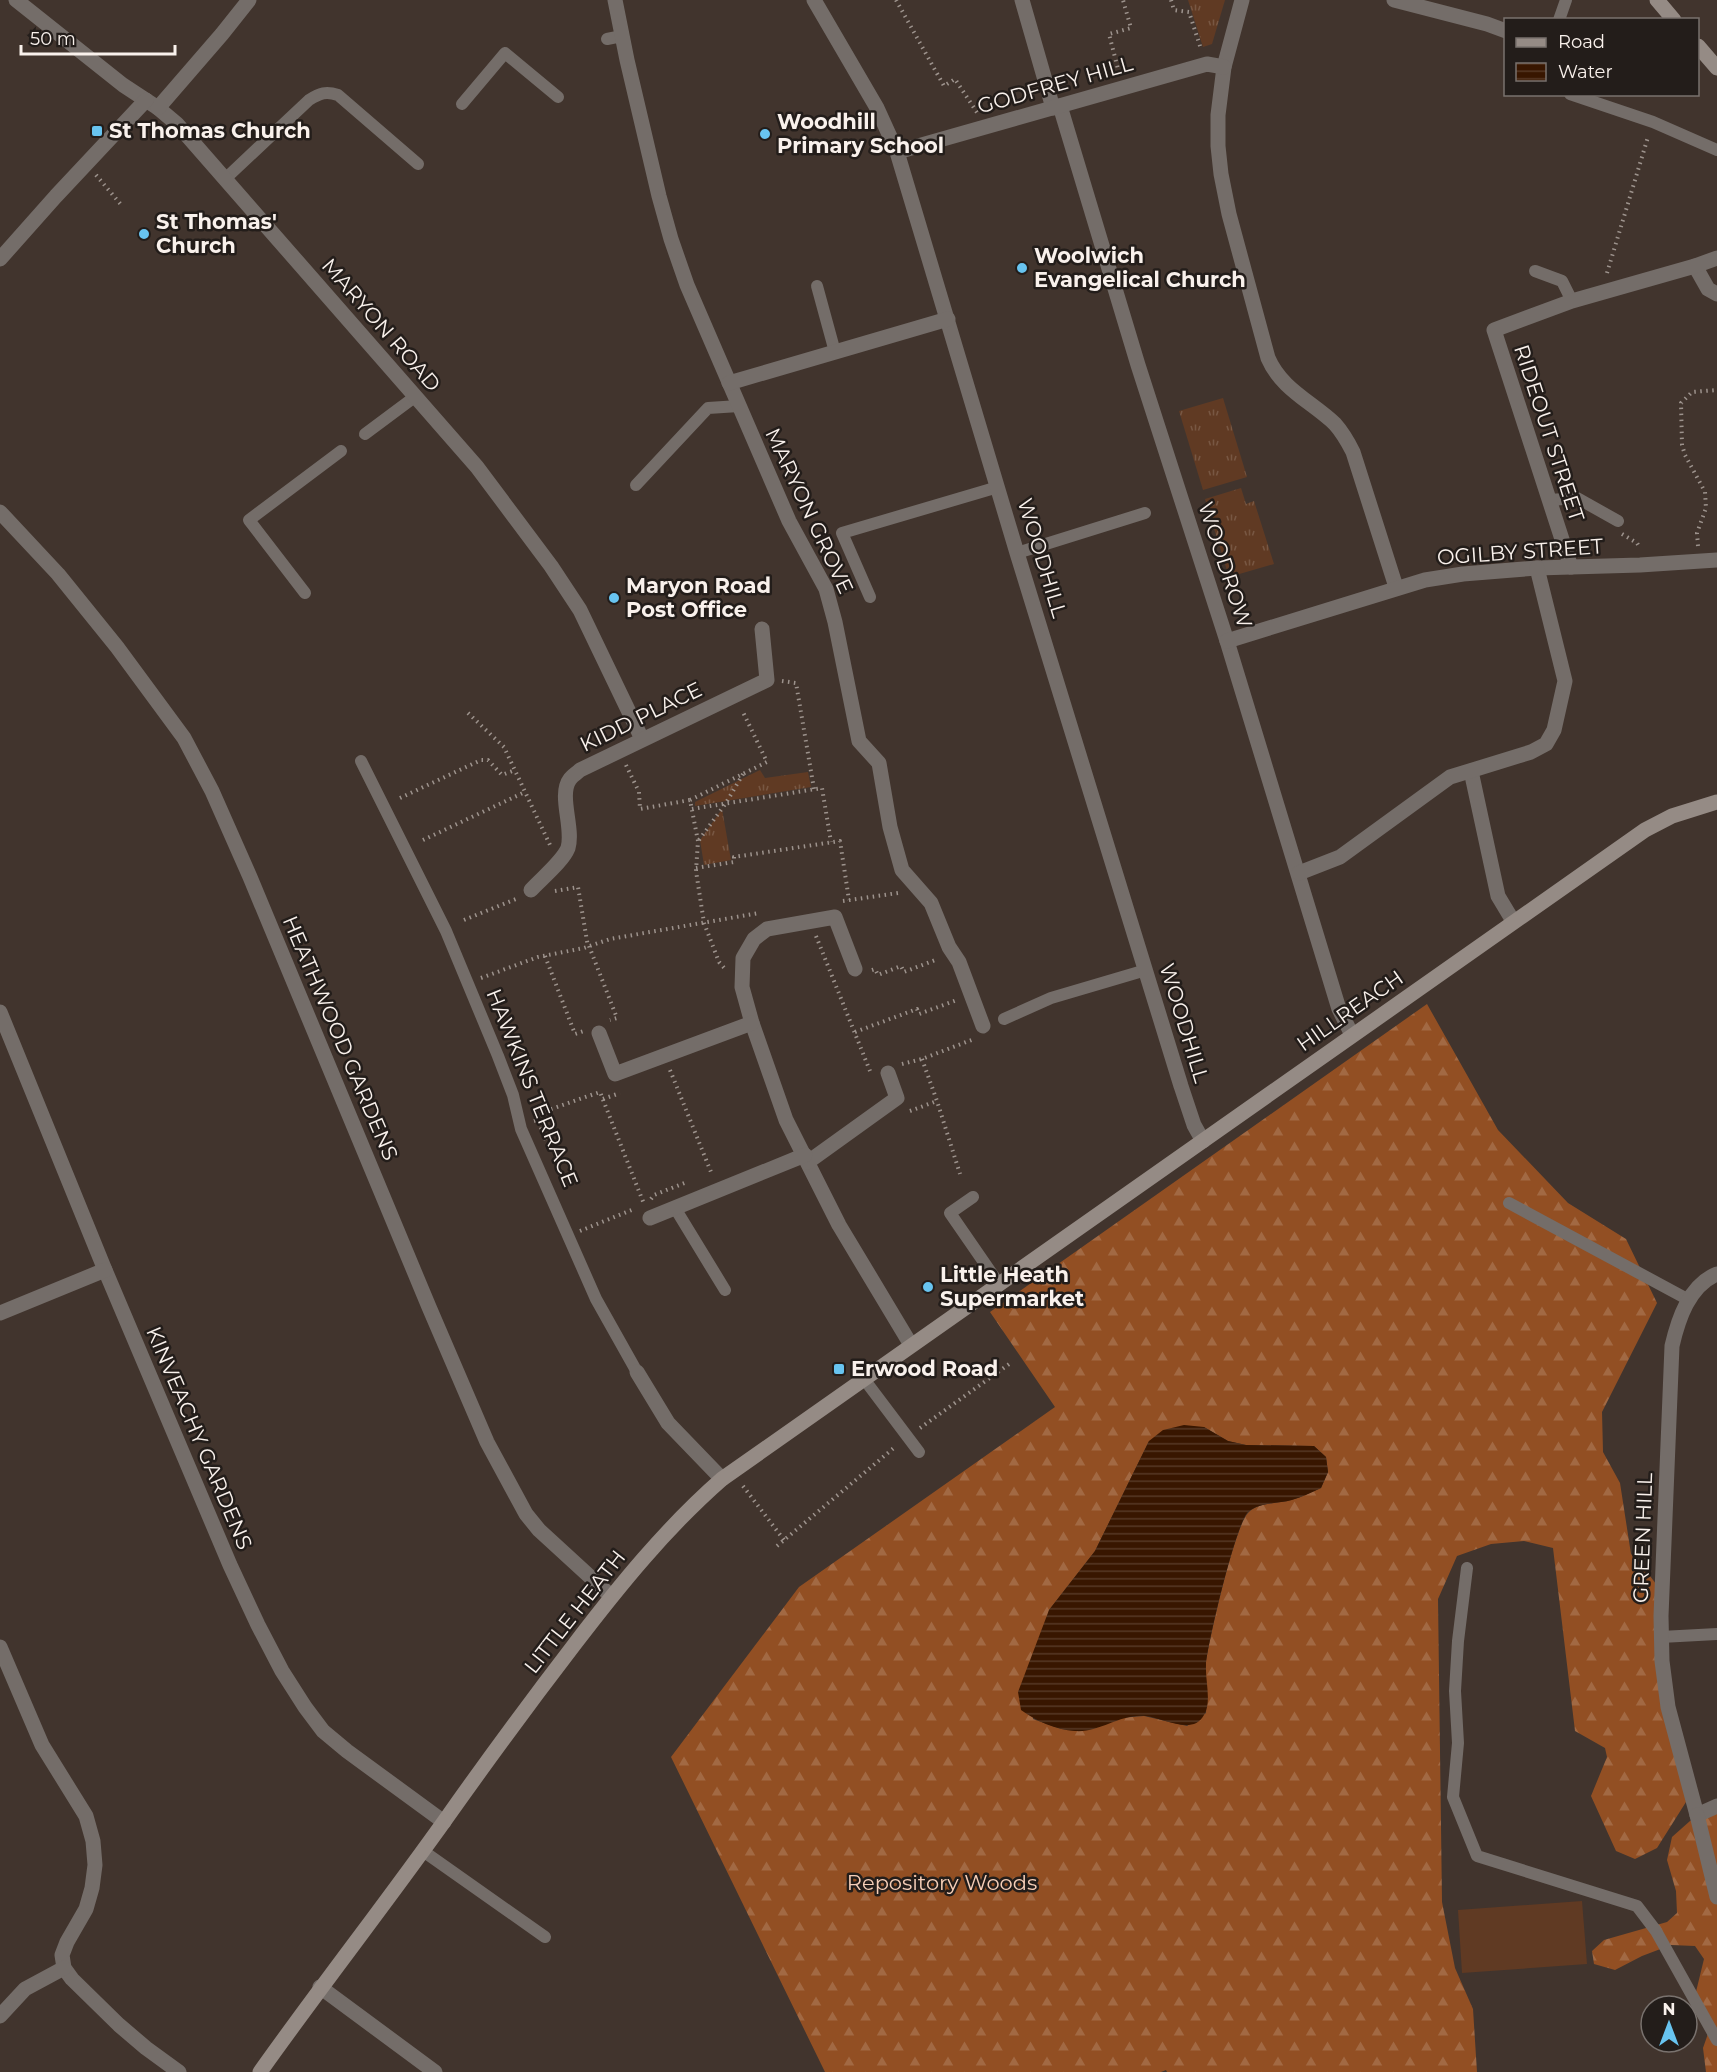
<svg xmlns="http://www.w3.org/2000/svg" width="1717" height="2072" viewBox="0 0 1717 2072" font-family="Montserrat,sans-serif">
<defs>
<pattern id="grass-tufts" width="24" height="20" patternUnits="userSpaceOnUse" patternTransform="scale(1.5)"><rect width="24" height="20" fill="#603a23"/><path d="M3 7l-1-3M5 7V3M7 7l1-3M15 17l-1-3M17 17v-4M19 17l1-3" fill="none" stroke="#785743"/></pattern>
<pattern id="forest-firs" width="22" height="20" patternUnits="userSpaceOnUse" patternTransform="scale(1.5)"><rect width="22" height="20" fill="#924f23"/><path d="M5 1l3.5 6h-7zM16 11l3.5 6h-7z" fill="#a26943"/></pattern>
<pattern id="water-rules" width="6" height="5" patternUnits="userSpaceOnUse" patternTransform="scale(1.5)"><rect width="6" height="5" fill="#381600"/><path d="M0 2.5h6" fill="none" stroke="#563825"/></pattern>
</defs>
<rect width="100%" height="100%" fill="#41342d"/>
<!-- grass -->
<g fill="url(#grass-tufts)">
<path d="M1188,0H1225L1212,44L1203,47Z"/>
<path d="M1223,398L1247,477L1203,490L1179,411Z"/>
<path d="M1241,488L1246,504L1254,501L1274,564L1229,577L1205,499Z"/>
<path d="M760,770L765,778L808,772L811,787L695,806V802Z"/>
<path d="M722,809L731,860L704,865L700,840Z"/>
</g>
<!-- forest -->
<g fill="url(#forest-firs)" fill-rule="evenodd">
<path d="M1427,1004L1498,1130L1568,1203L1626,1239L1657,1303L1602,1412L1603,1452L1620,1483L1631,1554L1641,1564L1662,1592V1661L1691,1794L1657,1848L1635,1859L1616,1851L1591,1796L1607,1757L1605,1748L1575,1731L1553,1548L1524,1541L1491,1544L1457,1556L1438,1599L1442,1902L1455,1968L1473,2009L1477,2072H1167L1166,2070L1161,2072H825L671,1757L799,1587L1055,1407L990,1312ZM1204,1427L1228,1441L1246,1445L1314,1446L1326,1457L1328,1472L1321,1488C1311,1492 1302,1497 1291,1500C1278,1504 1258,1502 1248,1513C1235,1526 1209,1640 1206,1663C1204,1680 1207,1697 1206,1713L1187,1726L1144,1716L1120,1718L1077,1731L1061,1729L1033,1719L1049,1610L1095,1551L1149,1441Z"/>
<path d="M1717,1806V2072H1706L1703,2048L1710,2028L1694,2000L1704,1959L1695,1946L1671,1945L1642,1956L1615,1970L1594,1964L1592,1951L1604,1940L1667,1922L1677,1913L1676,1891L1667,1860L1672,1837L1690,1821Z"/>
</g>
<!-- garden -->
<path fill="#603a23" d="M1582,1901L1587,1964L1462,1973L1458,1910Z"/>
<!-- water -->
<path fill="url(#water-rules)" d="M1184,1425L1204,1427L1228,1441L1246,1445L1314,1446L1326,1457L1328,1472L1321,1488C1312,1492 1302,1497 1292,1500C1278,1504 1260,1502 1248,1512C1236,1523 1207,1645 1206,1665C1205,1680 1212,1702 1204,1715C1193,1736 1163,1718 1146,1716C1120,1713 1100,1733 1075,1731C1056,1730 1036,1721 1021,1710L1018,1692L1049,1610L1095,1551L1149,1441L1163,1430Z"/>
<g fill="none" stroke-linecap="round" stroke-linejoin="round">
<!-- path -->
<g stroke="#9d938d" stroke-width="4" stroke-dasharray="1.5 4.5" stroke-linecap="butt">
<path d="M896,0L944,86L955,79L978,114"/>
<path d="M1171,0L1174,10L1189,12L1201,49"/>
<path d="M1119,73L1109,34L1131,28L1123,0"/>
<path d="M96,175L123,207"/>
<path d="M1607,273L1648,137"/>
<path d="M1622,534L1637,543L1640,548"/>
<path d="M1698,546L1697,533L1706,508L1705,492L1685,455L1682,445L1681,403L1692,392L1717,390"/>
<path d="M782,681L796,683L814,789"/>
<path d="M468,713L504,747L550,845"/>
<path d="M626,765L639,792L640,809L690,800L698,841L696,871L704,923L719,962L726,970"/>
<path d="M400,798L481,760H488L502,775L515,770"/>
<path d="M690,800L767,762L742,710"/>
<path d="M692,809L822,788L831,842"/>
<path d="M423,840L525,792"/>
<path d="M699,840L726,803L743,774"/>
<path d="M696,868L734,862V857L840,841L849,900"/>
<path d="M555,891L578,887L588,947"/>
<path d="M843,901L898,893"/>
<path d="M464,920L516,899"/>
<path d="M816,936L870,1071"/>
<path d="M589,946L617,1018L610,1020"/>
<path d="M545,956L575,1034L584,1031"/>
<path d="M872,970L875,969L878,975L901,966L904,972L938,959"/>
<path d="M481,978L538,957L584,948L610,939L759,913"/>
<path d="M855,1032L917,1009L919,1014L957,1000"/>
<path d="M922,1059L937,1101L960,1174"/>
<path d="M902,1064L922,1059L974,1039"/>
<path d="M670,1070L711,1172"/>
<path d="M603,1099L620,1093"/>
<path d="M910,1111L937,1101"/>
<path d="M534,1115L600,1092L644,1204"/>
<path d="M534,1121L538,1120L547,1143"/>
<path d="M651,1199L654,1195L687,1182"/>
<path d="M580,1231L634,1209"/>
<path d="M920,1428L1012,1362"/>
<path d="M743,1486L784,1540"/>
<path d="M777,1546L895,1447"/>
</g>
<!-- lane -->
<g stroke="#746d69" stroke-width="12">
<path d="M1559,20L1566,0"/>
<path d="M607,39L622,36"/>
<path d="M1570,94L1653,122L1717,150"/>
<path d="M462,104L505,53L558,97"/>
<path d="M225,179L309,100C320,93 326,91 338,95L418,164"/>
<path d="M1535,271L1562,281L1572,301"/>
<path d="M817,286L835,352"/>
<path d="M365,434L416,396"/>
<path d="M636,485L708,408L739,406"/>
<path d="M1550,500L1577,498L1618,521"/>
<path d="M1017,553L1145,513"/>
<path d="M305,593L249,520L341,451"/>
<path d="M870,597L842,533L998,487"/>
<path d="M361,761L446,931L498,1056L513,1095L521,1129L596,1299L637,1372"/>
<path d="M1004,1019L1051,998L1146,970"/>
<path d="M973,1197L950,1213L999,1284"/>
<path d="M1509,1203L1689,1300"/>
<path d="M675,1208L725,1290"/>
<path d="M864,1379L919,1452"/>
<path d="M1467,1568L1458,1641L1455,1691L1458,1743L1453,1797L1477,1856L1637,1906L1656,1931L1717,2040"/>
<path d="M1661,1637L1717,1634"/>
<path d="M423,1851L545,1937"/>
</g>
<!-- street -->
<g stroke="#746d69" stroke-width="15">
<path d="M16,0L123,85L158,108L177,124L477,467L551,566L580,610L642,739"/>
<path d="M615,0L627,60L659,196L671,239L687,285L789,521L826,589L835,622L859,741L879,763L890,827L902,870L931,903L949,947L959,962L983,1026"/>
<path d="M814,0L877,108L897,152L1017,553L1181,1086L1194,1125L1203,1141"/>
<path d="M1022,0L1053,108"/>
<path d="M1242,0L1224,67L1218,115V146L1221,174L1229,214L1268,358C1281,389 1312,402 1335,424C1343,433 1348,442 1353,452L1396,587"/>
<path d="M1394,0L1487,24L1506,31"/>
<path d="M1060,106L1138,365L1227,641L1339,1009L1352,1035"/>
<path d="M158,108L222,34L249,0"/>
<path d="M897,152L1207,64L1224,67"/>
<path d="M0,259L56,196L146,100"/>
<path d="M1695,266L1708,289L1717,294"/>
<path d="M729,383L948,319"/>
<path d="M0,512L58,574L117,647L184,738L212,791L250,877L429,1307L487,1442L526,1514L539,1530L611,1596"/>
<path d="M1571,567L1494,330L1572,301L1695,266L1717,258"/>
<path d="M1227,641L1425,580L1463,574L1537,568L1640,565L1717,560"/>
<path d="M1471,771L1498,896L1513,921"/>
<path d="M1299,873L1340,857L1450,777L1531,752L1546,744L1554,730L1565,681L1537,568"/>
<path d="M531,890C541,879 563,861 568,848C574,828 558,795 570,779C572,776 577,773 580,770L767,680L762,629"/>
<path d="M855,969L835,917L767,929L754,939L743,958L742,987L752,1023L786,1120L839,1225L911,1345"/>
<path d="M0,1012L105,1270L230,1565L258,1625L282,1671L305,1707L323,1731L347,1751L444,1822"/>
<path d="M599,1033L615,1074L752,1023"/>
<path d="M808,1162L897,1098L888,1073"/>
<path d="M650,1218L805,1155"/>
<path d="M1717,1274C1689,1285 1678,1320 1672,1346L1661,1616L1662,1661L1668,1707L1697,1815L1717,1806"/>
<path d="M0,1313L105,1270"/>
<path d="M637,1372L668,1423L722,1479"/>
<path d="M0,1647L42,1745L86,1816L93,1841L95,1865L92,1888L86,1909L67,1942L62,1955L64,1968L72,1979L119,2025L146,2048L179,2072"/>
<path d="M1697,1815L1717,1897"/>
<path d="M320,1987L435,2072"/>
<path d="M0,2016L25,1989L64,1968"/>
</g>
<!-- secondary -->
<g stroke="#958b85" stroke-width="15">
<path d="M1657,0L1674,20"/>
<path d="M1698,46L1717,68"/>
<path d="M260,2072C321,1986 387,1902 448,1816C489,1758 531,1701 574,1645C619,1586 666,1528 722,1479L1645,830L1672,816L1717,802"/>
</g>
</g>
<!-- markers -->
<g fill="#68c4f0" stroke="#231d1a" stroke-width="2">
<rect x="91" y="125" width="12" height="12" rx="3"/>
<circle cx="765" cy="134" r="6"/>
<circle cx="144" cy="234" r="6"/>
<circle cx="1022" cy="268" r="6"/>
<circle cx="614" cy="598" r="6"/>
<circle cx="928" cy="1287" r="6"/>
<rect x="833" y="1363" width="12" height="12" rx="3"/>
</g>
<g text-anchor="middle" stroke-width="5" stroke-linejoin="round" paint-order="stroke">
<!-- street labels -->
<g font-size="21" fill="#f9f1ec" stroke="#231d1a">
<text transform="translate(1055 85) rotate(-16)" y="7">GODFREY HILL</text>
<text transform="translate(381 325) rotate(49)" y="7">MARYON ROAD</text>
<text transform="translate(1549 433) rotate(72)" y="7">RIDEOUT STREET</text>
<text transform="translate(809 511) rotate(65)" y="7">MARYON GROVE</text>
<text transform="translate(1520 552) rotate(-4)" y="7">OGILBY STREET</text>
<text transform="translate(1042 558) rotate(73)" y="7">WOODHILL</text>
<text transform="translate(1225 565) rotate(72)" y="7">WOODROW</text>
<text transform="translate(641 717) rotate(-26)" y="7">KIDD PLACE</text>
<text transform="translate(1350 1011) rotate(-35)" y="7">HILLREACH</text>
<text transform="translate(1184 1023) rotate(73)" y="7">WOODHILL</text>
<text transform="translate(340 1038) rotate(67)" y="7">HEATHWOOD GARDENS</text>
<text transform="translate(532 1088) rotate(68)" y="7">HAWKINS TERRACE</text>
<text transform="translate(199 1438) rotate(67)" y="7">KINVEACHY GARDENS</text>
<text transform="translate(1643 1538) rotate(-88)" y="7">GREEN HILL</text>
<text transform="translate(575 1612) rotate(-52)" y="7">LITTLE HEATH</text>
</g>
<!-- poi labels -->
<g font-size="21" font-weight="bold" fill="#f9f1ec" stroke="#231d1a" text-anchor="start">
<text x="777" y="129">Woodhill<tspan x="777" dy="24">Primary School</tspan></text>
<text x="109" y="138">St Thomas Church</text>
<text x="156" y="229">St Thomas'<tspan x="156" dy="24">Church</tspan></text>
<text x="1034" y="263">Woolwich<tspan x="1034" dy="24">Evangelical Church</tspan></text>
<text x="626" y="593">Maryon Road<tspan x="626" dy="24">Post Office</tspan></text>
<text x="940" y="1282">Little Heath<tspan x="940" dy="24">Supermarket</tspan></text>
<text x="851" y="1376">Erwood Road</text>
</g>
<!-- park labels -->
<g font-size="21" fill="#f7cfb8" stroke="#231d1a">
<text x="942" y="1890">Repository Woods</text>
</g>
</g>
<!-- legend -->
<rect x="1504" y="18" width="195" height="78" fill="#231d1a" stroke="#79726e" stroke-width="1.5"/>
<rect x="1516" y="38" width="30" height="9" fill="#958b85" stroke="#79726e" stroke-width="1.5"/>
<text x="1558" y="48" font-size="18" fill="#f9f1ec">Road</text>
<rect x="1516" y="63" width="30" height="18" fill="url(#water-rules)" stroke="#79726e" stroke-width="1.5"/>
<text x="1558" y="78" font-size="18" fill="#f9f1ec">Water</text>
<!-- north arrow -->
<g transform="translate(1669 2024)"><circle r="28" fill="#231d1a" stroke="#79726e" stroke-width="1.5"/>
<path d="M0-4.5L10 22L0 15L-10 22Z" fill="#68c4f0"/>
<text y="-9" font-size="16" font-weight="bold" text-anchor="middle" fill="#f9f1ec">N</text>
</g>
<!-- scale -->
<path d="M21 45v9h154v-9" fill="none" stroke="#f9f1ec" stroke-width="3"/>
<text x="30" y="45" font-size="18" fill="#f9f1ec" stroke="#231d1a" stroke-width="4.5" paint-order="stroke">50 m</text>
</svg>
